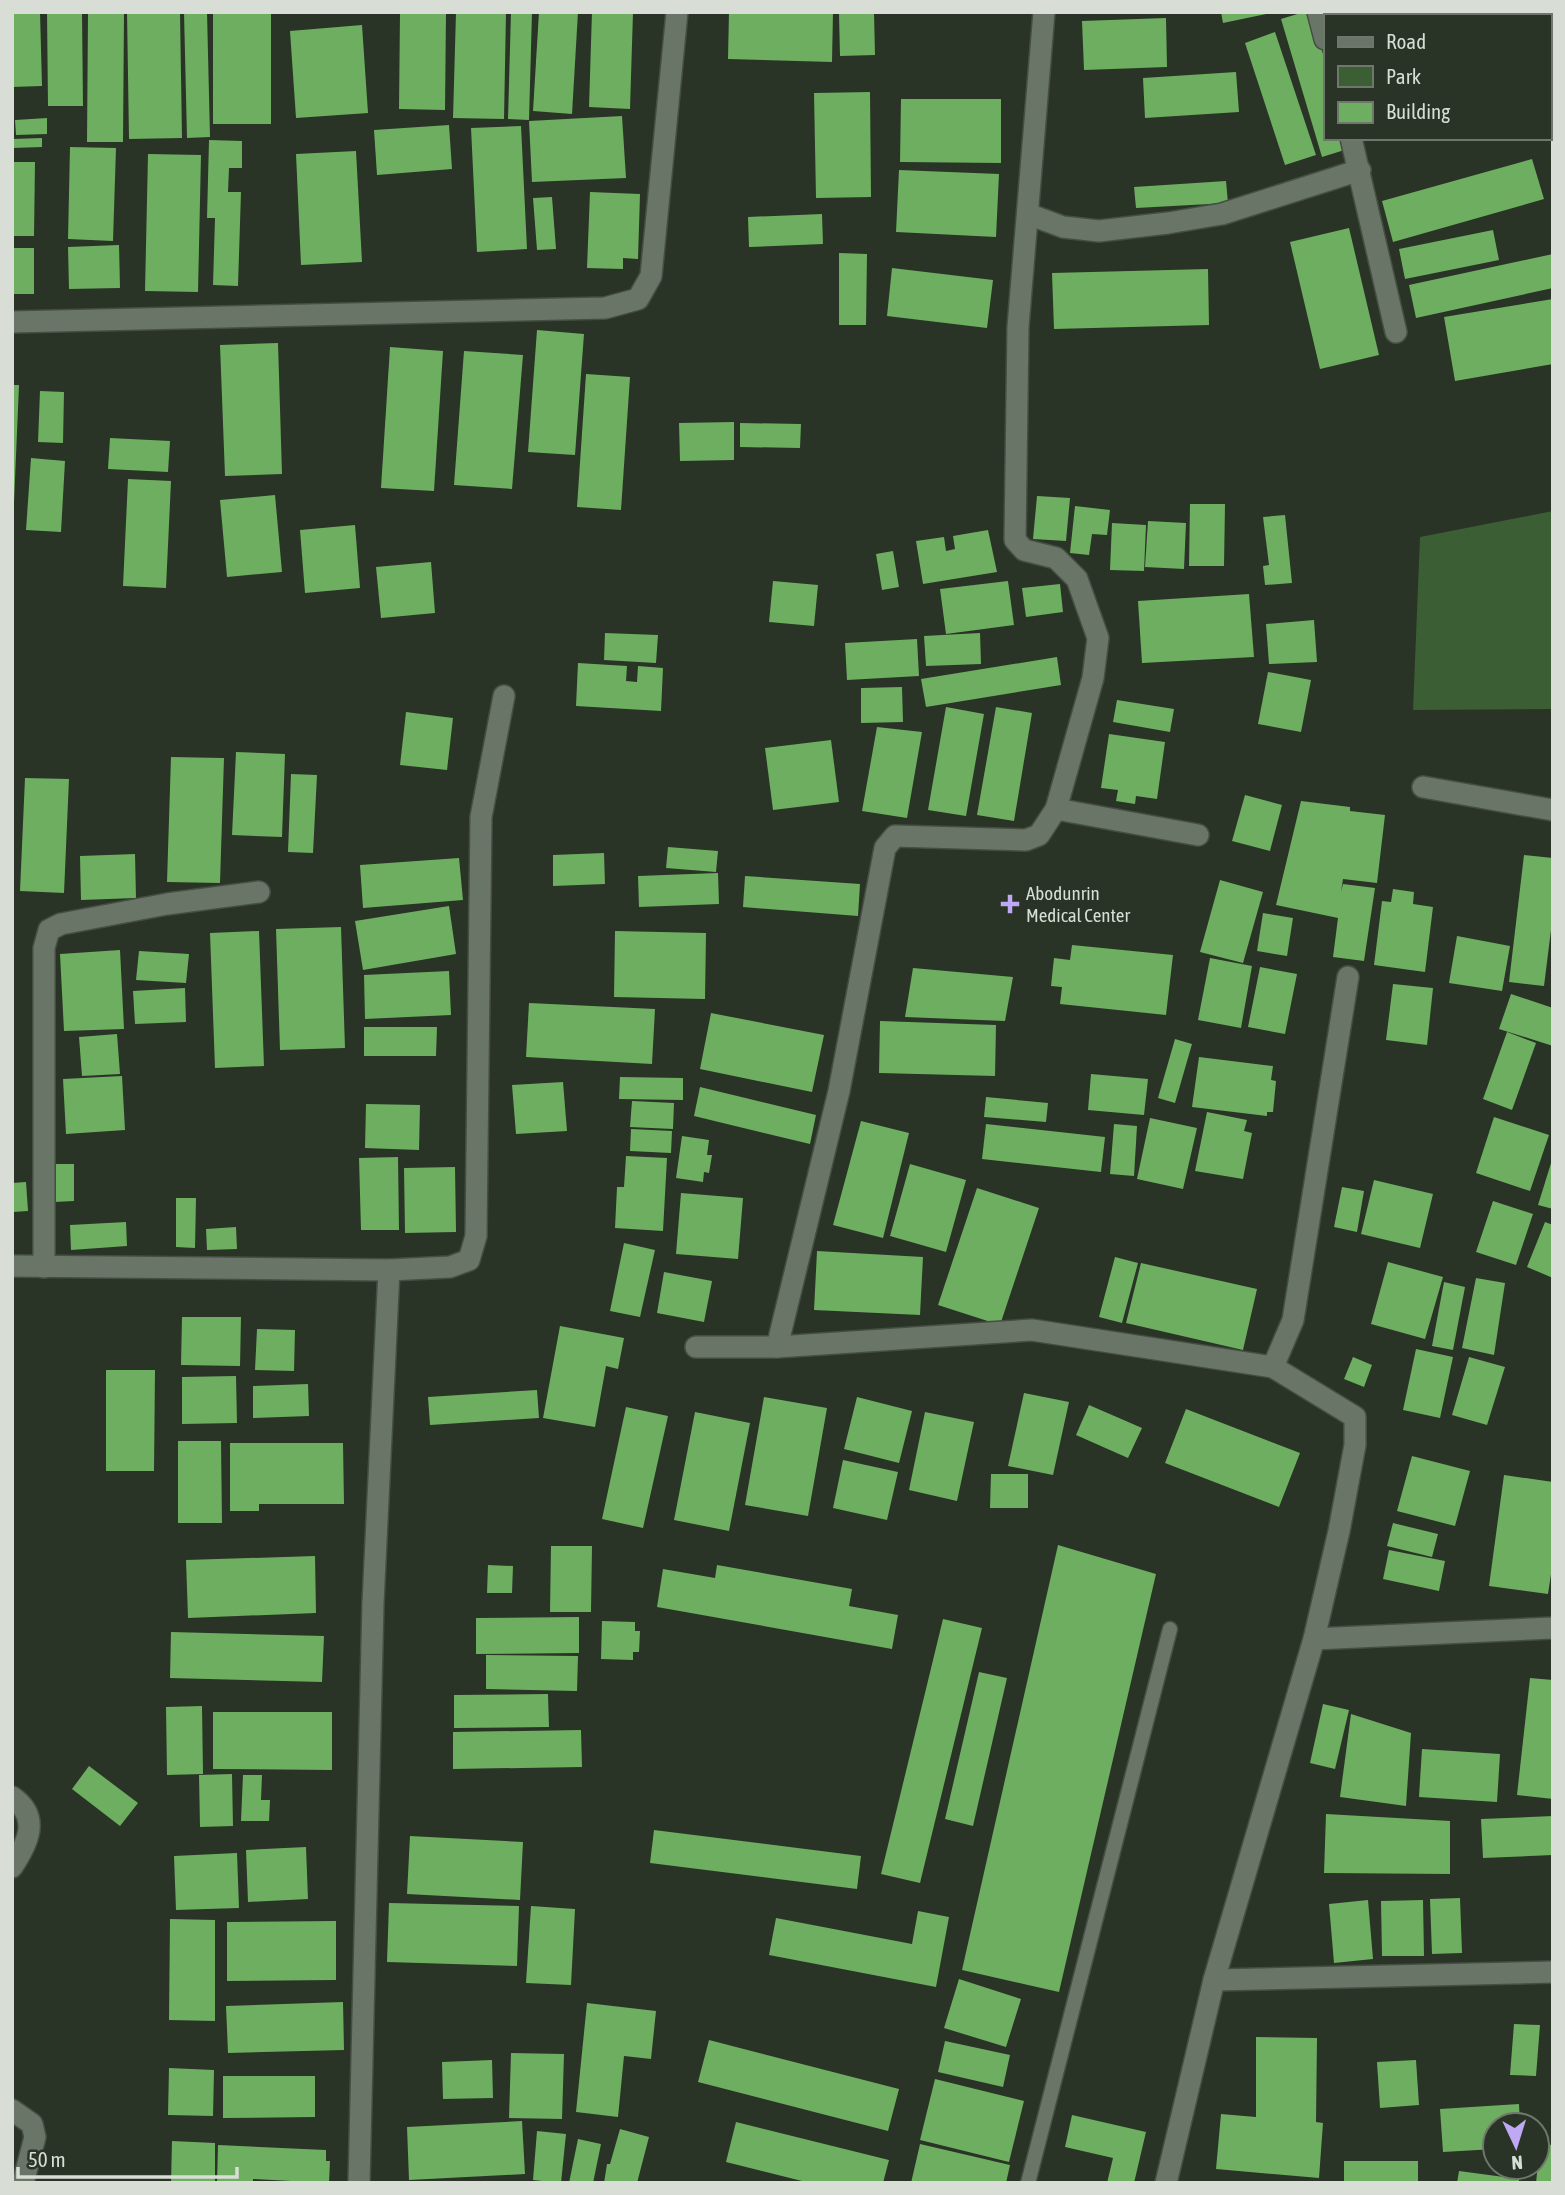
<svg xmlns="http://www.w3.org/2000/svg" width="1565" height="2195" viewBox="0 0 1565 2195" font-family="'Asap Condensed',sans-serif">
<rect width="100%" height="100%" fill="#293326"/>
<!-- green -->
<path fill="#3b5e34" d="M1553,511V709L1413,710L1420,537Z"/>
<!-- building -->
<g fill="#6eae60">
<path d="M12,12H40L42,86L12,87Z"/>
<path d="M47,12H82L83,106H48Z"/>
<path d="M88,12H124L123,142H87Z"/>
<path d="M127,12H180L182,138L129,139Z"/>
<path d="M184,12H207L210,137L187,138Z"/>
<rect x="213" y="12" width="58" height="112"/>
<path d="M400,12H446L445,110L399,109Z"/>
<path d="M456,12H506L504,119L453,118Z"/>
<path d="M511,12H532L529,120L508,119Z"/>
<path d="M539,12H578L572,114L533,111Z"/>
<path d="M592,12H633L630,109L589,107Z"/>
<path d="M729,12H833L832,62L728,59Z"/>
<path d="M1221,12H1270L1271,13L1223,23Z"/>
<path d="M1304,12H1311L1325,61V138H1348L1351,148L1322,157L1281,19Z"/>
<path d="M1364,12H1419V13L1409,16H1364Z"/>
<path d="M1472,12H1500V16H1461Z"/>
<path d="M1507,12H1553V35L1549,36V16H1508Z"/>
<path d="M874,13L875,55L840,56L839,14Z"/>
<path d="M1166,18L1167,67L1084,70L1082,21Z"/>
<path d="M362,25L368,113L296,118L290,31Z"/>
<path d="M1275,32L1316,155L1285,165L1245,43Z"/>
<path d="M1236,72L1239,112L1145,118L1143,78Z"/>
<path d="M1553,80V140L1546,141V138H1549V81Z"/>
<path d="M870,92L871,197L816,198L814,93Z"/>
<path d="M901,99H1001V163L900,162Z"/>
<path d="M622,116L626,178L532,182L529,121Z"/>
<path d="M47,118V134L16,135L15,120Z"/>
<path d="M449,125L452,169L377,175L374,130Z"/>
<path d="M521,126L527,249L477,252L471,128Z"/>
<path d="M42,138V147L12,148V139Z"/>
<path d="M209,140L242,141V168H229L228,192H241L238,286L213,285L215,218H207Z"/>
<path d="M70,147L116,148L113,241L68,239Z"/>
<path d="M356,151L362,262L301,265L296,154Z"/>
<path d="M148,154L201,155L198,292L145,291Z"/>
<path d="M1532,159L1544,199L1393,242L1382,201Z"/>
<path d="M12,162H35L34,236H12Z"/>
<path d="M899,170L999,174L996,237L896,232Z"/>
<path d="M1226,181L1228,203L1136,208L1134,187Z"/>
<path d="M590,192L640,194L638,259L623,258V269L587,268Z"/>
<path d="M552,197L556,249L537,250L533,198Z"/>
<path d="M822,214L823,244L749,247L748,217Z"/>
<path d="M1349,228L1379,355L1320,369L1290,242Z"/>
<path d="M1493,230L1499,260L1405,279L1399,249Z"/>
<path d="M119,245L120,288L69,289L68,247Z"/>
<rect x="12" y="248" width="22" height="46"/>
<path d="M839,253L867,254L866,325H839Z"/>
<path d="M1553,254V288L1416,318L1409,285Z"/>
<path d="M892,268L993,280L987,328L887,316Z"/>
<path d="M1208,269L1209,325L1054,329L1052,273Z"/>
<path d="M1553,299V364L1455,381L1444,317Z"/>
<path d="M537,330L584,334L575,455L528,452Z"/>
<path d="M278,343L282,474L225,476L220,345Z"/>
<path d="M390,347L443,351L434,491L381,488Z"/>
<path d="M464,351L523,355L512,489L454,485Z"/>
<path d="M586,374L630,377L621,510L577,507Z"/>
<path d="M12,385H19L14,503H12Z"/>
<path d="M40,391L64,392L63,443L38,442Z"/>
<path d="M734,422V460L680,461L679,423Z"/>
<path d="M740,423L801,424L800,448L740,447Z"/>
<path d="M110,438L170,441L168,472L108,469Z"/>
<path d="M31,458L65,461L61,532L26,530Z"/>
<path d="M128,479L171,481L166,588L123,586Z"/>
<path d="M275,495L282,572L227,577L220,500Z"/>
<path d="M1037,496L1070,498L1066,541L1033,539Z"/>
<path d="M1190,504H1225L1224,566H1189Z"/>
<path d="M1075,506L1110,510L1107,535L1092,534L1089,555L1070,553Z"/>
<path d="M1285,515L1292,583L1265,585L1263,566L1269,565L1263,517Z"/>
<path d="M1148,521L1186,523L1184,569L1145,567Z"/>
<path d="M1112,523L1146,525L1144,571L1110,570Z"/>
<path d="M355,525L360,588L305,593L300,530Z"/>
<path d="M988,530L997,572L923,584L916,541L944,537L946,551L955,549L953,536Z"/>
<path d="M893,551L899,587L882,590L876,554Z"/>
<path d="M431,562L435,613L381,618L376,567Z"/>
<path d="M773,581L818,585L814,626L769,622Z"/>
<path d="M1008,581L1014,625L946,634L940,589Z"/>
<path d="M1060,584L1063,612L1026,617L1022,588Z"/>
<path d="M1249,594L1254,657L1142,663L1138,601Z"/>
<path d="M1314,620L1317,662L1269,664L1266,624Z"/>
<path d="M605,633L658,635L656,663L604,660Z"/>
<path d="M980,633L981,664L926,666L924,636Z"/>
<path d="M917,639L919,676L847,680L845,643Z"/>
<path d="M1057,657L1061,685L926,707L921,679Z"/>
<path d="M578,663L627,666L626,681L637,682L638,666L663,668L661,711L576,706Z"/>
<path d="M1268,672L1311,680L1301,732L1258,724Z"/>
<path d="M902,687L903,722L861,723V688Z"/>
<path d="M1117,700L1174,709L1170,732L1113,722Z"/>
<path d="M946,707L984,714L966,816L928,810Z"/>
<path d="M996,707L1032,713L1014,821L977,815Z"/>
<path d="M406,712L453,718L447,770L400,765Z"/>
<path d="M877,727L922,732L907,818L862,811Z"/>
<path d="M1109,734L1165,742L1157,799L1136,796L1135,804L1116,801L1118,790L1101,788Z"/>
<path d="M831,740L839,802L773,810L765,748Z"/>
<path d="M236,752L285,754L282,837L232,835Z"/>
<path d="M171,757L224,758L220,883L167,882Z"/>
<path d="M291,774L317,775L313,853L288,852Z"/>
<path d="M25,778L69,779L64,893L20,891Z"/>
<path d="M1245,795L1282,805L1270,851L1232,841Z"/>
<path d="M1301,801L1350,807V811L1385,815L1377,883L1343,879L1341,892L1343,884L1375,888L1364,961L1333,957L1338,918L1276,905Z"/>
<path d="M668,847L718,851L716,872L666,868Z"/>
<path d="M604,853L605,884L553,886V855Z"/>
<path d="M135,854L136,898L81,900L80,856Z"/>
<path d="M1524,855L1553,858V914L1544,986L1509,982Z"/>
<path d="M459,858L463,900L363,908L360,865Z"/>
<path d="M718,873L719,904L639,907L638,876Z"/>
<path d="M745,876L860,884L858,916L743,907Z"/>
<path d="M1220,880L1263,892L1243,963L1200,952Z"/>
<path d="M1393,889L1414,892L1413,904L1433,907L1425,972L1374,965L1382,901L1391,902Z"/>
<path d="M449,906L456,954L363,970L355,921Z"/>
<path d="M1263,913L1293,918L1287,956L1257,951Z"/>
<path d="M341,927L345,1048L280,1050L276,929Z"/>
<path d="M259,931L264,1066L215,1068L210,933Z"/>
<path d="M615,931L706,933L705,999L614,997Z"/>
<path d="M1457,936L1510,946L1502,991L1449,983Z"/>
<path d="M1072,945L1173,955L1166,1015L1060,1004L1062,987L1051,986L1054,958L1070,960Z"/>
<path d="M120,950L124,1029L64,1031L60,954Z"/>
<path d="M139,951L189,954L186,983L136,980Z"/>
<path d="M1210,958L1252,966L1241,1028L1198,1020Z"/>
<path d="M1260,967L1297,974L1285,1034L1248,1027Z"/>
<path d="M913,968L1013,977L1005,1021L905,1017Z"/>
<path d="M449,971L451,1015L365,1019L364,975Z"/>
<path d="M1393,984L1433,988L1427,1045L1386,1040Z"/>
<path d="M185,988L186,1022L135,1024L133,991Z"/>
<path d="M1511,994L1553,1008V1046L1499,1029Z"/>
<path d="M529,1003L655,1009L652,1064L526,1057Z"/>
<path d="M711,1013L824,1035L812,1092L700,1069Z"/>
<path d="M880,1021L996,1025L995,1076L879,1073Z"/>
<path d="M364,1027H437L436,1056H364Z"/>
<path d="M1507,1032L1536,1043L1512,1110L1483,1099Z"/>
<path d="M117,1034L120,1074L82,1076L79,1037Z"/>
<path d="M1175,1039L1192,1044L1175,1103L1158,1098Z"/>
<path d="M1199,1057L1273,1066L1271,1080L1276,1081L1273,1112H1267V1116L1192,1107Z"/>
<path d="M1091,1074L1148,1079L1144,1115L1088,1110Z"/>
<path d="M122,1076L125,1130L66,1134L63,1079Z"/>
<path d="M620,1077L683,1078V1100L619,1099Z"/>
<path d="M563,1082L567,1131L516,1134L512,1085Z"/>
<path d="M700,1087L816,1115L810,1144L694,1116Z"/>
<path d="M986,1097L1048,1103L1046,1122L984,1117Z"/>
<path d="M632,1101L674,1103L673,1129L630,1127Z"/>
<path d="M366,1104L420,1105L419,1150L365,1148Z"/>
<path d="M1207,1112L1247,1120L1244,1131L1252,1133L1243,1179L1195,1171Z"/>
<path d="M1494,1117L1549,1135L1530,1191L1476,1173Z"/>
<path d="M1150,1118L1197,1128L1183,1189L1137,1179Z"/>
<path d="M861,1121L909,1133L883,1238L833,1225Z"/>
<path d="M986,1124L1105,1137L1101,1172L982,1159Z"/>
<path d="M1114,1124L1137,1126L1134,1176L1110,1174Z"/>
<path d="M631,1129L672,1131L671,1153L630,1151Z"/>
<path d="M682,1136L709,1140L707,1155H712L709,1173L704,1172L703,1182L676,1178Z"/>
<path d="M626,1156L667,1158L663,1231L615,1228L617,1187H624Z"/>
<path d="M398,1157L399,1230H361L359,1158Z"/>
<path d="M1552,1160H1553V1209L1538,1205Z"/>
<path d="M54,1164H74V1201L54,1202Z"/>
<path d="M910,1164L966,1180L946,1252L890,1236Z"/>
<path d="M455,1167L456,1232L405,1233L404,1168Z"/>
<path d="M1374,1180L1433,1194L1420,1248L1361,1234Z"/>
<path d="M26,1182L28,1211L13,1212L12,1183Z"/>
<path d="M1342,1187L1364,1191L1357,1232L1334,1227Z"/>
<path d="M977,1188L1039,1208L1000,1325L938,1305Z"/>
<path d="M681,1193L743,1198L738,1259L676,1254Z"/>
<path d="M176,1198H196L195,1248L176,1247Z"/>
<path d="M1493,1201L1533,1214L1516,1265L1476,1252Z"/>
<path d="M126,1222L127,1246L71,1250L70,1225Z"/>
<path d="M1545,1222L1553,1225V1278L1527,1267Z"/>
<path d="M236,1227L237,1249L207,1250L206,1229Z"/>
<path d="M624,1243L655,1250L640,1317L610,1311Z"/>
<path d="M817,1251L923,1257L920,1315L814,1310Z"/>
<path d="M1115,1257L1138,1263L1122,1323L1099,1317Z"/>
<path d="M1388,1262L1443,1277L1425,1339L1371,1324Z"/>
<path d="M1141,1263L1257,1289L1243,1350L1126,1323Z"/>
<path d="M664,1272L712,1281L704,1322L657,1313Z"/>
<path d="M1476,1278L1505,1283L1494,1355L1462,1348Z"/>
<path d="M1444,1282L1465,1287L1453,1350L1432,1346Z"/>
<path d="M182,1317H241L240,1366L181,1365Z"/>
<path d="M560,1326L624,1338L618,1369L606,1366L595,1427L543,1418Z"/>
<path d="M257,1329L295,1330L294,1371L255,1370Z"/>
<path d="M1416,1349L1453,1357L1440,1418L1403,1410Z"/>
<path d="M1353,1357L1372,1365L1364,1387L1344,1379Z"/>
<path d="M1469,1357L1505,1367L1487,1425L1452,1415Z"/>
<path d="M106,1370H155L154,1471H106Z"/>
<path d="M236,1376L237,1423L182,1424V1377Z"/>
<path d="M308,1384L309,1416L253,1418V1386Z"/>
<path d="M537,1390L539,1418L430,1425L428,1397Z"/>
<path d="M1024,1393L1069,1402L1053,1475L1008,1466Z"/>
<path d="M764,1397L827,1408L808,1516L745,1505Z"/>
<path d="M857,1397L912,1411L899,1463L844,1449Z"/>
<path d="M1089,1405L1142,1428L1128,1458L1076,1435Z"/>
<path d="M626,1407L668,1416L643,1528L602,1519Z"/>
<path d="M1186,1409L1300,1453L1279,1507L1165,1463Z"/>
<path d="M695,1412L750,1423L729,1531L674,1520Z"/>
<path d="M925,1412L974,1422L957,1501L909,1490Z"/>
<path d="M178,1441H221L222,1523H178Z"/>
<path d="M230,1443H343L344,1504H259V1511H230Z"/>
<path d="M1412,1456L1470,1471L1455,1526L1397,1511Z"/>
<path d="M843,1460L898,1472L887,1520L833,1508Z"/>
<path d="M991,1474H1028V1508H990Z"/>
<path d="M1504,1475L1553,1482V1561L1548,1594L1489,1586Z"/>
<path d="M1393,1523L1438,1534L1432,1557L1387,1546Z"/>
<path d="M1058,1545L1156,1574L1059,1992L962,1970Z"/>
<path d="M551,1546H592L591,1612H550Z"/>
<path d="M1389,1550L1445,1561L1439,1591L1383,1579Z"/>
<path d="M315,1556L316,1613L188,1618L186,1560Z"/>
<path d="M488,1565L513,1566L512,1593H487Z"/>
<path d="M717,1565L852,1589L849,1606L898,1615L892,1649L657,1607L663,1569L715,1578Z"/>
<path d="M579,1617V1653L476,1654V1618Z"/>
<path d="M943,1619L982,1628L920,1883L881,1874Z"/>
<path d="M602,1621L635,1622V1631H640L639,1652H633V1660L601,1659Z"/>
<path d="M171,1632L324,1636L322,1682L170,1678Z"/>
<path d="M486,1655L578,1656L577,1691L486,1689Z"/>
<path d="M979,1672L1007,1678L973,1826L945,1819Z"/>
<path d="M1530,1678L1553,1680V1799L1517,1795Z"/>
<path d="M548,1694L549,1727L454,1728V1695Z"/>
<path d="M1323,1704L1349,1710L1335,1769L1310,1763Z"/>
<path d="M202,1706L203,1774L167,1775L166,1707Z"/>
<path d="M213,1712H332V1770L213,1769Z"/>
<path d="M1351,1714L1411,1733L1406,1806L1340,1797Z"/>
<path d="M581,1730L582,1767L453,1769V1732Z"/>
<path d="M1422,1749L1500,1754L1497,1802L1419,1797Z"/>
<path d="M89,1766L138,1803L120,1826L72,1789Z"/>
<path d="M232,1774L233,1826L200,1827L199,1775Z"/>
<path d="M243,1775H262L261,1800H270L269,1821H241Z"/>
<path d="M1326,1814L1450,1821V1874L1324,1873Z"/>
<path d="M1553,1816V1855L1483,1858L1481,1819Z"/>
<path d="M654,1830L861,1856L857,1889L650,1863Z"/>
<path d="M410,1836L523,1842L520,1900L407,1894Z"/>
<path d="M306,1847L308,1899L248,1902L246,1850Z"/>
<path d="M237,1853L239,1908L176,1910L174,1856Z"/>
<path d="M1460,1898L1462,1953L1432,1954L1430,1899Z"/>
<path d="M1368,1900L1373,1959L1334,1963L1329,1904Z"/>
<path d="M1423,1900L1424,1956H1382L1381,1901Z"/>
<path d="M389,1903L519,1906L517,1966L387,1962Z"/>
<path d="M531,1906L575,1909L571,1985L526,1983Z"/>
<path d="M918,1911L949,1917L936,1987L769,1955L776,1918L912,1944Z"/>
<path d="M170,1919L215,1920V2021L169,2020Z"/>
<path d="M336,1921V1980L227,1981V1922Z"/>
<path d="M959,1979L1021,1999L1006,2047L944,2028Z"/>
<path d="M343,2002L344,2050L228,2053L226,2006Z"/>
<path d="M587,2003L656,2011L651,2059L624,2056L618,2117L576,2112Z"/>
<path d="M1514,2024L1540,2025L1536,2076L1510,2075Z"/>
<path d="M1256,2037L1317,2038L1316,2122L1323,2123L1319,2178L1216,2169L1221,2114L1256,2117Z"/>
<path d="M709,2040L899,2089L888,2131L698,2082Z"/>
<path d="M945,2041L1010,2055L1003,2087L938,2072Z"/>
<path d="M511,2053L564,2054L562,2119L509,2118Z"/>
<path d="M492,2060L493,2098L443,2099L442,2062Z"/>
<path d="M1416,2060L1419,2105L1380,2108L1377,2062Z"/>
<path d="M169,2068L214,2070L213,2116L168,2115Z"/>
<path d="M223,2076H315V2117L223,2118Z"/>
<path d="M935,2079L1024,2101L1009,2162L920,2140Z"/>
<path d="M1519,2104L1520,2125H1495V2149L1443,2152L1440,2109Z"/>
<path d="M1072,2115L1146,2132L1134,2183H1107L1113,2158L1065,2147Z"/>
<path d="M522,2121L525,2174L409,2180L407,2127Z"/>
<path d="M736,2122L889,2160L883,2183H810L726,2162Z"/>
<path d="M620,2129L649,2137L637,2183H604L607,2164H610Z"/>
<path d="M537,2131L566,2134L561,2183L533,2180Z"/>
<path d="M578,2139L601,2144L593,2183H569Z"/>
<path d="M172,2141L215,2143V2183H171Z"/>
<path d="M920,2144L1010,2165L1006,2183H911Z"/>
<path d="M1540,2144L1553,2145V2183H1536Z"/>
<path d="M218,2145L326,2150V2161H330L329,2183L253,2179V2183H217Z"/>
<rect x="1344" y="2161" width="74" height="22"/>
<path d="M1459,2171L1519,2179V2183H1457Z"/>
</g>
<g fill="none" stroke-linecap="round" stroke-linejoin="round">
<defs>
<path id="service" d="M1028,2183L1170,1629"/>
<g id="minor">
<path d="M1318,12L1325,39"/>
<path d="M1351,138L1396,332"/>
<path d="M1028,214L1063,227L1099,231L1168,223L1222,214L1360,170"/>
<path d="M12,322L605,308L638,299L651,276L677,12"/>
<path d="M1423,787L1553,810"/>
<path d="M1056,809L1198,835"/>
<path d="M12,1266L389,1270L450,1267L469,1260L476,1236L481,817L504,696"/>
<path d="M44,1267V948L49,930L61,924L167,904L259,892"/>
<path d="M696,1347H777L1032,1330L1273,1367L1355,1417V1445L1339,1531L1314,1639L1214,1980L1166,2183"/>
<path d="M777,1347L839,1091L885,848L895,836L1026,840L1039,835L1056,809L1093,678L1098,638L1077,579L1056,558L1024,550L1015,540L1018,327L1044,12"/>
<path d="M1273,1367L1293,1320L1348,977"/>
<path d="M1314,1639L1553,1628"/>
<path d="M12,1797C41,1817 28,1843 12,1867"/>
<path d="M1214,1980L1553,1972"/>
<path d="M12,2110L32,2124L35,2137L23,2183"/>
<path d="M359,2183L373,1603L389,1270"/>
</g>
</defs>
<!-- service casing -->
<use href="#service" stroke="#454e43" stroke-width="17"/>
<!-- minor casing -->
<use href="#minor" stroke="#454e43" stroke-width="24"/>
<!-- service -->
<use href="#service" stroke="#697566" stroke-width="14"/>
<!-- minor -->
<use href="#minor" stroke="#697566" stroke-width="21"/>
</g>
<!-- markers -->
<path fill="#bfa9f4" stroke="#293326" stroke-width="2.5" d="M1006.5 893.5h7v7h7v7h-7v7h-7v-7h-7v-7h7z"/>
<g text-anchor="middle" stroke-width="7" stroke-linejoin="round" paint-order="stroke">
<!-- poi labels -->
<g font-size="19" fill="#d8ded6" stroke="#293326" text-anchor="start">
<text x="1026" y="900">Abodunrin<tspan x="1026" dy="22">Medical Center</tspan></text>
</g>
</g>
<!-- border -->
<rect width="1565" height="2195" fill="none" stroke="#d8ded6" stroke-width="28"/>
<!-- legend -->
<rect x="1324" y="14" width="228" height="126" fill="#293326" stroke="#6f776c" stroke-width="2"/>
<rect x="1338" y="37" width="35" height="10" fill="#697566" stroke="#6f776c" stroke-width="2"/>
<text x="1386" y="49" font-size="21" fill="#d8ded6">Road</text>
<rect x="1338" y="66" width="35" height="21" fill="#3b5e34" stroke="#6f776c" stroke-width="2"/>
<text x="1386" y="84" font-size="21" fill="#d8ded6">Park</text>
<rect x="1338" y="102" width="35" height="21" fill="#6eae60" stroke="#6f776c" stroke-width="2"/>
<text x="1386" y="119" font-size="21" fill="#d8ded6">Building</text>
<!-- north arrow -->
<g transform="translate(1516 2146) rotate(176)"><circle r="33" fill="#293326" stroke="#6f776c" stroke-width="2"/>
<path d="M0-5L12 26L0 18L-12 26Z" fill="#bfa9f4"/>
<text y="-10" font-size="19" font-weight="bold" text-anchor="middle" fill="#d8ded6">N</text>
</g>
<!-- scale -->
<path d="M18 2167v10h219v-10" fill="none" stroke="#d8ded6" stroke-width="3.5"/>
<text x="28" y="2167" font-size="21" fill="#d8ded6" stroke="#293326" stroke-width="5" paint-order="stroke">50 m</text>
</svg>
